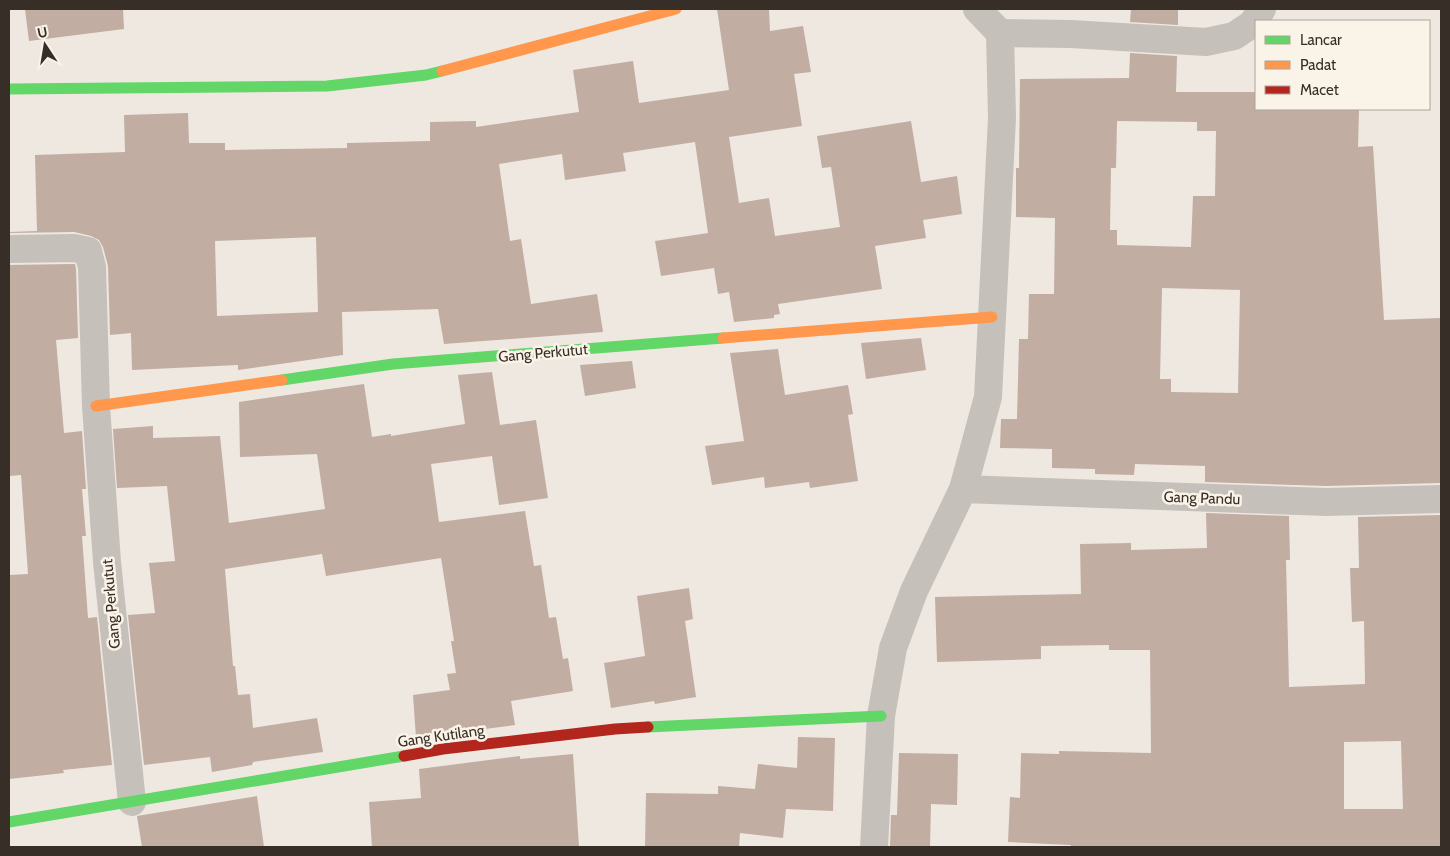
<svg xmlns="http://www.w3.org/2000/svg" width="1450" height="856" viewBox="0 0 1450 856" font-family="Cabin,sans-serif">
<rect width="100%" height="100%" fill="#eee8e1"/>
<!-- building -->
<g fill="#c1ada2" fill-rule="evenodd">
<path d="M25,9H123L124,29L29,41Z"/>
<path d="M717,9H769L770,31L803,26L811,72L794,74L802,126L729,137L739,203L769,198L775,236L840,227L831,167L822,168L817,136L911,121L921,182L957,176L962,214L923,220L926,238L875,246L882,289L778,304L780,314L774,315V318L734,322L729,292L718,294L714,268L661,276L655,241L708,233L695,142L623,153L626,171L565,180L562,154L499,164L510,241L521,239L531,304L597,294L603,332L444,344L438,309L342,312L343,355L238,370V365L132,370L131,333L110,335L108,266L103,247L99,240L91,236L74,232L9,233V232L37,231L35,155L125,152L124,115L188,113L189,143H225V150L347,148V143L430,141V122L476,121V127L579,112L573,70L633,61L639,103L729,90ZM316,237L318,312L217,316L215,241Z"/>
<path d="M1131,9H1178V25L1130,22Z"/>
<path d="M1130,53L1177,56L1176,92H1256V109H1359L1358,147L1373,146L1384,320L1441,318V483L1326,486L1205,482V466L1135,464L1134,475L1095,474V469L1052,468V449L1000,448L1001,419H1017L1019,339H1028L1029,294H1054L1055,218L1016,217V168H1019L1020,79L1129,78ZM1117,121L1197,122V131H1216L1215,196H1193L1191,247L1117,245V230H1110L1111,168H1116ZM1162,288L1240,290L1238,393L1171,392V379H1160Z"/>
<path d="M72,264H75L76,269L78,338L56,340L64,433L82,431L86,489H82L86,536H82L88,618L97,617L112,765L63,770L64,773L9,779V575L28,574L21,475L9,476V265Z"/>
<path d="M921,338L926,370L866,379L861,343Z"/>
<path d="M778,349L785,395L848,385L853,414L848,415L858,481L810,488L809,482L765,488L764,477L712,485L705,446L744,441L730,353Z"/>
<path d="M632,361L636,388L585,396L580,365Z"/>
<path d="M492,372L500,425L536,420L548,498L499,505L492,456L431,464L439,522L525,511L534,566L541,565L549,618L556,617L563,659L568,658L573,691L511,701L515,725L416,738L413,695L450,690L447,674L456,673L451,641H454L441,558L326,576L322,554L225,569L233,666H235L238,695L250,694L253,728L317,718L323,752L253,762L252,765L212,772L210,757L144,765L128,615L155,613L149,563L175,561L167,486L117,488L113,429L153,426V438L220,436L229,523L325,509L317,454L240,457L239,402L364,384L372,437L391,434V436L465,424L458,375Z"/>
<path d="M1206,513L1289,516L1290,560H1286L1289,687L1365,684L1364,621L1352,622L1350,568H1359L1358,517L1441,515V847H1071V845L1008,842L1010,797L1020,798L1021,753L1059,754V751L1151,753L1150,650H1109V645L1041,646V659L937,662L935,597L1081,594L1080,544L1131,543V550L1207,548ZM1401,741L1403,809H1344V742Z"/>
<path d="M689,588L693,619L685,621L696,697L655,704L654,701L611,708L604,663L645,656L637,596Z"/>
<path d="M798,737L835,738L833,811L786,809L783,838L740,833L739,847H645L646,793L718,794V786L755,789L758,764L797,768Z"/>
<path d="M899,753L958,754L957,805L931,804L930,847H890L891,815H897Z"/>
<path d="M573,754L579,847H372L369,802L421,798L419,769L520,756V759Z"/>
<path d="M257,796L264,847H142L137,816Z"/>
</g>
<g fill="none" stroke-linecap="round" stroke-linejoin="round">
<!-- street -->
<g stroke="#c6c0ba" stroke-width="28">
<path d="M1000,33L1071,34L1206,42L1234,36L1252,24L1262,9"/>
<path d="M9,249L74,248L88,251L92,267L96,406L107,562L132,802"/>
<path d="M963,489L1326,502L1441,499"/>
<path d="M874,847L881,716L893,648L914,591L963,489L988,397L1002,118L1000,33L977,9"/>
</g>
<!-- fast -->
<g stroke="#63d668" stroke-width="11">
<path d="M9,89L327,86L426,75L442,71"/>
<path d="M282,380L393,364L723,338"/>
<path d="M648,727L881,716"/>
<path d="M9,822L404,756"/>
</g>
<!-- slow -->
<g stroke="#ff974d" stroke-width="11">
<path d="M442,71L676,9"/>
<path d="M723,338L992,317"/>
<path d="M96,406L282,380"/>
</g>
<!-- jam -->
<path stroke="#b3261e" stroke-width="11" d="M404,756L443,749L615,729L648,727"/>
</g>
<g text-anchor="middle" stroke-width="5" stroke-linejoin="round" paint-order="stroke">
<!-- street labels -->
<g font-size="15" fill="#382e28" stroke="#faf3e8">
<text transform="translate(543 353) rotate(-5)" y="5">Gang Perkutut</text>
<text transform="translate(1202 498) rotate(2)" y="5">Gang Pandu</text>
<text transform="translate(111 604) rotate(-95)" y="5">Gang Perkutut</text>
<text transform="translate(441 736) rotate(-8)" y="5">Gang Kutilang</text>
</g>
</g>
<!-- border -->
<rect width="1450" height="856" fill="none" stroke="#382e28" stroke-width="20"/>
<!-- legend -->
<rect x="1255" y="20" width="175" height="90" fill="#faf3e8" stroke="#aca49b"/>
<rect x="1265" y="36" width="25" height="8" fill="#63d668" stroke="#aca49b"/>
<text x="1300" y="45" font-size="15" fill="#382e28">Lancar</text>
<rect x="1265" y="61" width="25" height="8" fill="#ff974d" stroke="#aca49b"/>
<text x="1300" y="70" font-size="15" fill="#382e28">Padat</text>
<rect x="1265" y="86" width="25" height="8" fill="#b3261e" stroke="#aca49b"/>
<text x="1300" y="95" font-size="15" fill="#382e28">Macet</text>
<!-- north arrow -->
<g transform="translate(45 45) rotate(348)" stroke="#faf3e8" stroke-width="4" paint-order="stroke">
<path d="M0-4L9 19L0 12L-9 19Z" fill="#382e28"/>
<text y="-8" font-size="14" font-weight="bold" text-anchor="middle" fill="#382e28">U</text>
</g>
</svg>
